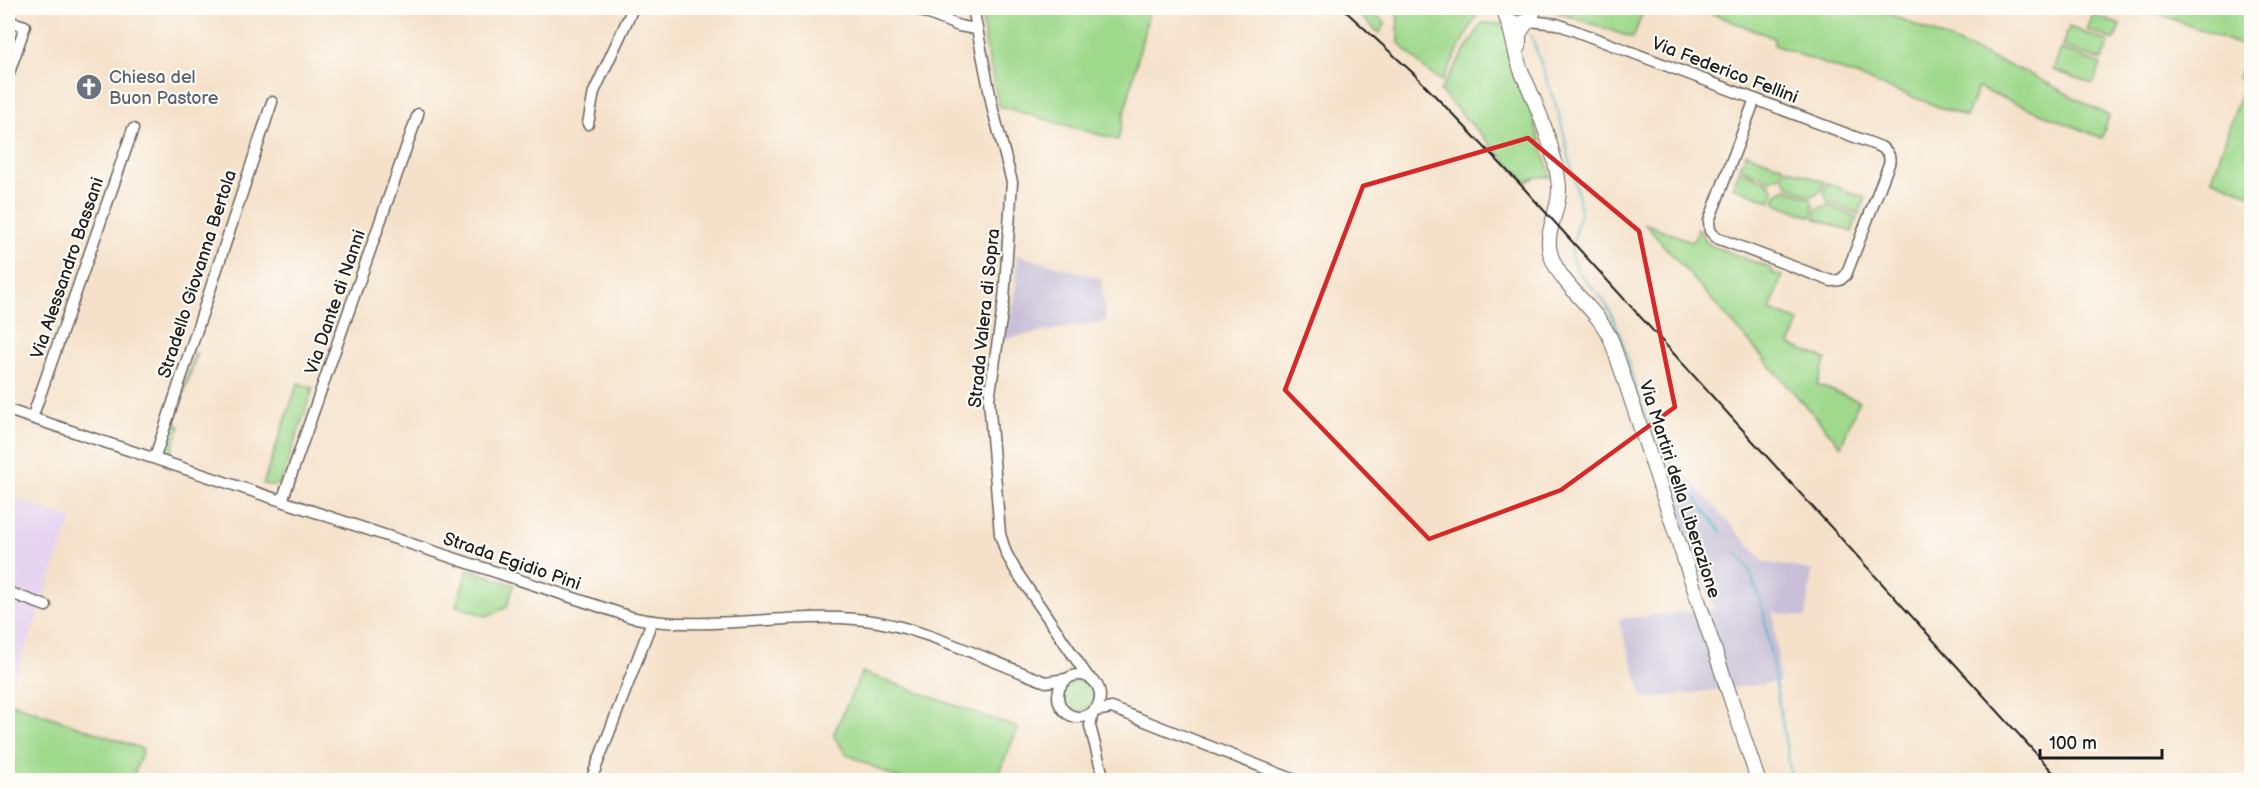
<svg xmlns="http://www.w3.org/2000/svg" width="2259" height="788" viewBox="0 0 2259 788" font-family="'Balsamiq Sans',sans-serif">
<rect width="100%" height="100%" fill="#fdfcf7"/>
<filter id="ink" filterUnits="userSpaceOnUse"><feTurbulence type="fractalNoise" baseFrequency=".0167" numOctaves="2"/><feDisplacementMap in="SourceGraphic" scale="12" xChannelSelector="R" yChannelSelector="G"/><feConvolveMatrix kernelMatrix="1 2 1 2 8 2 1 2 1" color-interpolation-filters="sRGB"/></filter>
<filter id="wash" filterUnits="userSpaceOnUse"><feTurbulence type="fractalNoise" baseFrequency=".008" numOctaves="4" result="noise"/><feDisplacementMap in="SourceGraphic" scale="24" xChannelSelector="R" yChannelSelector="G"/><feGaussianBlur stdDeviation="1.35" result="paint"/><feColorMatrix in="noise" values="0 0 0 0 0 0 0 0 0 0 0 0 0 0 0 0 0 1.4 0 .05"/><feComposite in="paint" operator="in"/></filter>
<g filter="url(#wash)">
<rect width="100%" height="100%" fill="#f5e1c9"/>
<!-- built -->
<path fill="#e6d3f0" d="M8,496L72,519L8,698Z"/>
<!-- industrial -->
<g fill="#c8c0d8">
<path d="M1017,255L1101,278L1106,321L1003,339L1015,301Z"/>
<path d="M1656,442L1764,562L1812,570L1806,618L1773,612L1780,682L1644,699L1618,619L1714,609Z"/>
</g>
<!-- green -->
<g fill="#9fd98c" stroke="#5e7a54" stroke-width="1.5">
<path d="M982,8H1150L1118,140L999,106L984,37Z"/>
<path d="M1352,8H1366L1386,23L1379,33Z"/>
<path d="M1397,8H1478L1479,11L1442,81L1428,72L1399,43Z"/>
<path d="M1545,8H1658L1643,12L1633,38Z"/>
<path d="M1698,8H1876L2034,76L2109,116L2102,138L1978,88L1966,117L1774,45V38Z"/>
<path d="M2144,8H2251L2252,137L2245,155L2251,157V195L2212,179L2245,81L2238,78L2248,48Z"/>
<path d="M2093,15L2120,25L2115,40L2087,30Z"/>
<path d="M1482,23L1503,24L1508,35L1551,177H1536L1526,182L1440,91Z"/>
<path d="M2069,27L2109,42L2102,60L2062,46Z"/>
<path d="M2061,49L2101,64L2093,84L2053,70Z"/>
<path d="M1746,153L1784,167L1780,176L1771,180L1740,168Z"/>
<path d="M1787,168L1824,182L1821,191L1811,196L1788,186L1783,177Z"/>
<path d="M1739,171L1770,183L1774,192L1770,201L1733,187Z"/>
<path d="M1827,183L1865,198L1859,214L1828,202L1824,192Z"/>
<path d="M1786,189L1810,198L1814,208L1811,217L1774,202L1777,194Z"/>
<path d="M1827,205L1857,217L1852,232L1814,218L1817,209Z"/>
<path d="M1644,223L1693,242L1698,229L1710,245L1770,268L1773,274L1782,276L1770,310L1799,321L1790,345L1826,359L1817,385L1859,401L1841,446Z"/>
<path d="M195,353L197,354L174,423L180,426L171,453L161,450Z"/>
<path d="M298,383L313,388L281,481L274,486L263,484Z"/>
<path d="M468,569L514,585L507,607L487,616L456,606Z"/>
<path d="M862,672L1018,728L996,780H901L846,754L833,735Z"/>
<circle cx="1079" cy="696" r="15"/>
<path d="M8,702L143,749L132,780H8Z"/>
</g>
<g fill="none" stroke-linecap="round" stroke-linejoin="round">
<!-- stream -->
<g stroke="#48b6c1" stroke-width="2">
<path d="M1531,35L1559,114L1581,208L1574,240"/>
<path d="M1572,247C1568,273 1598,287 1608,308C1628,345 1631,388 1650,425C1669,464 1696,499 1722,533"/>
<path d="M1737,552L1749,568L1763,610L1792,780"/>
</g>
</g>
</g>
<g filter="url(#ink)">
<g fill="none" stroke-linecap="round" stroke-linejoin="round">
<defs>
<g id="street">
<path d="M914,8L959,26L976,29"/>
<path d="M973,8L993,110L1012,182L1004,300L989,399L1000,534L1006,553L1016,571L1088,677"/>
<path d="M8,21L25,26L8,76"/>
<path d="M1529,21L1557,24L1881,147C1888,151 1891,156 1889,164L1846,275L1840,280L1831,281L1717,238L1710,231L1709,221L1755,99"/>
<path d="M588,124L594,92L633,8"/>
<path d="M8,410L631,617C698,633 784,613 855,619C916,623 988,661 1046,682L1066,679"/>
<path d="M32,418L133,129"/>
<path d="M155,457L272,102"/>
<path d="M282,501L418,114"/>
<path d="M8,592L46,606"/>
<circle cx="1079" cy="696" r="21"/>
<path d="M1094,711L1112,708L1295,780"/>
<path d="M1093,712L1090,726L1104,780"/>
<path d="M591,780L652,621"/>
</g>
<g id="secondary">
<path d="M1503,8L1508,20L1518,24L1530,20L1535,8"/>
<path d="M1506,17C1514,35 1514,56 1523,75C1537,105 1557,155 1559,188C1560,212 1543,232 1551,256C1563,289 1598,308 1612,342L1758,780"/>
<path d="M1519,47V34L1527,22"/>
</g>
</defs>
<!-- street casing -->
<use href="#street" stroke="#686159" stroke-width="13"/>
<!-- secondary casing -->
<use href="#secondary" stroke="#686159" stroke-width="16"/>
<!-- street -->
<use href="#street" stroke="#fff" stroke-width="10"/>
<!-- secondary -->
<use href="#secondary" stroke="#fff" stroke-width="14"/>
<!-- rail -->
<path stroke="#1c1c1c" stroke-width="2" d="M1342,8L1412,72L1520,184L2060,780"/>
</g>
</g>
<!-- marked area -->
<path fill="none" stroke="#d62828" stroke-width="4.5" stroke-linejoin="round" d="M1528,138L1639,231L1675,407L1561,490L1429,539L1285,390L1363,186Z"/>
<!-- icons -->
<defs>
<symbol id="church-disc" viewBox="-11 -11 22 22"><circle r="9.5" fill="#6b7280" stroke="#fdfcf7"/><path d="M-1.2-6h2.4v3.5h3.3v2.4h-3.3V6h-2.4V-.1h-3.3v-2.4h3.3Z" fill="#fff"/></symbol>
</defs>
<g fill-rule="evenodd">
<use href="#church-disc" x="74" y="72" width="30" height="30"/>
</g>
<g text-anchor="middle" stroke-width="4.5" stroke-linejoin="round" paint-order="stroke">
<!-- street labels -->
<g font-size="18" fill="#1c1c1c" stroke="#fdfcf7">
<text transform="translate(1725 70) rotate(21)" y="6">Via Federico Fellini</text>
<text transform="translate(67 268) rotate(-71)" y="6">Via Alessandro Bassani</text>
<text transform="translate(197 274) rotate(-72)" y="6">Stradello Giovanna Bertola</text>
<text transform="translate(335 302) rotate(-71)" y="6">Via Dante di Nanni</text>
<text transform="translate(984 318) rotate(-84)" y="6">Strada Valera di Sopra</text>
<text transform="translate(1680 489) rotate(72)" y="6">Via Martiri della Liberazione</text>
<text transform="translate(512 561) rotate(19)" y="6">Strada Egidio Pini</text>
</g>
<!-- worship labels -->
<g font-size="18" fill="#5b616d" stroke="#fdfcf7" text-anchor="start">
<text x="109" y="83">Chiesa del<tspan x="109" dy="21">Buon Pastore</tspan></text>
</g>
</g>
<!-- margin -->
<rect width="2259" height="788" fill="none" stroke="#fdfcf7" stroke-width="30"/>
<!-- scale -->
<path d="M2040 749v9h122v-9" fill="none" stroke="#1c1c1c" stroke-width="3"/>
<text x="2049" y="749" font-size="18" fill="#1c1c1c" stroke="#fdfcf7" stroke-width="4.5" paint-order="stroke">100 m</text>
</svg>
